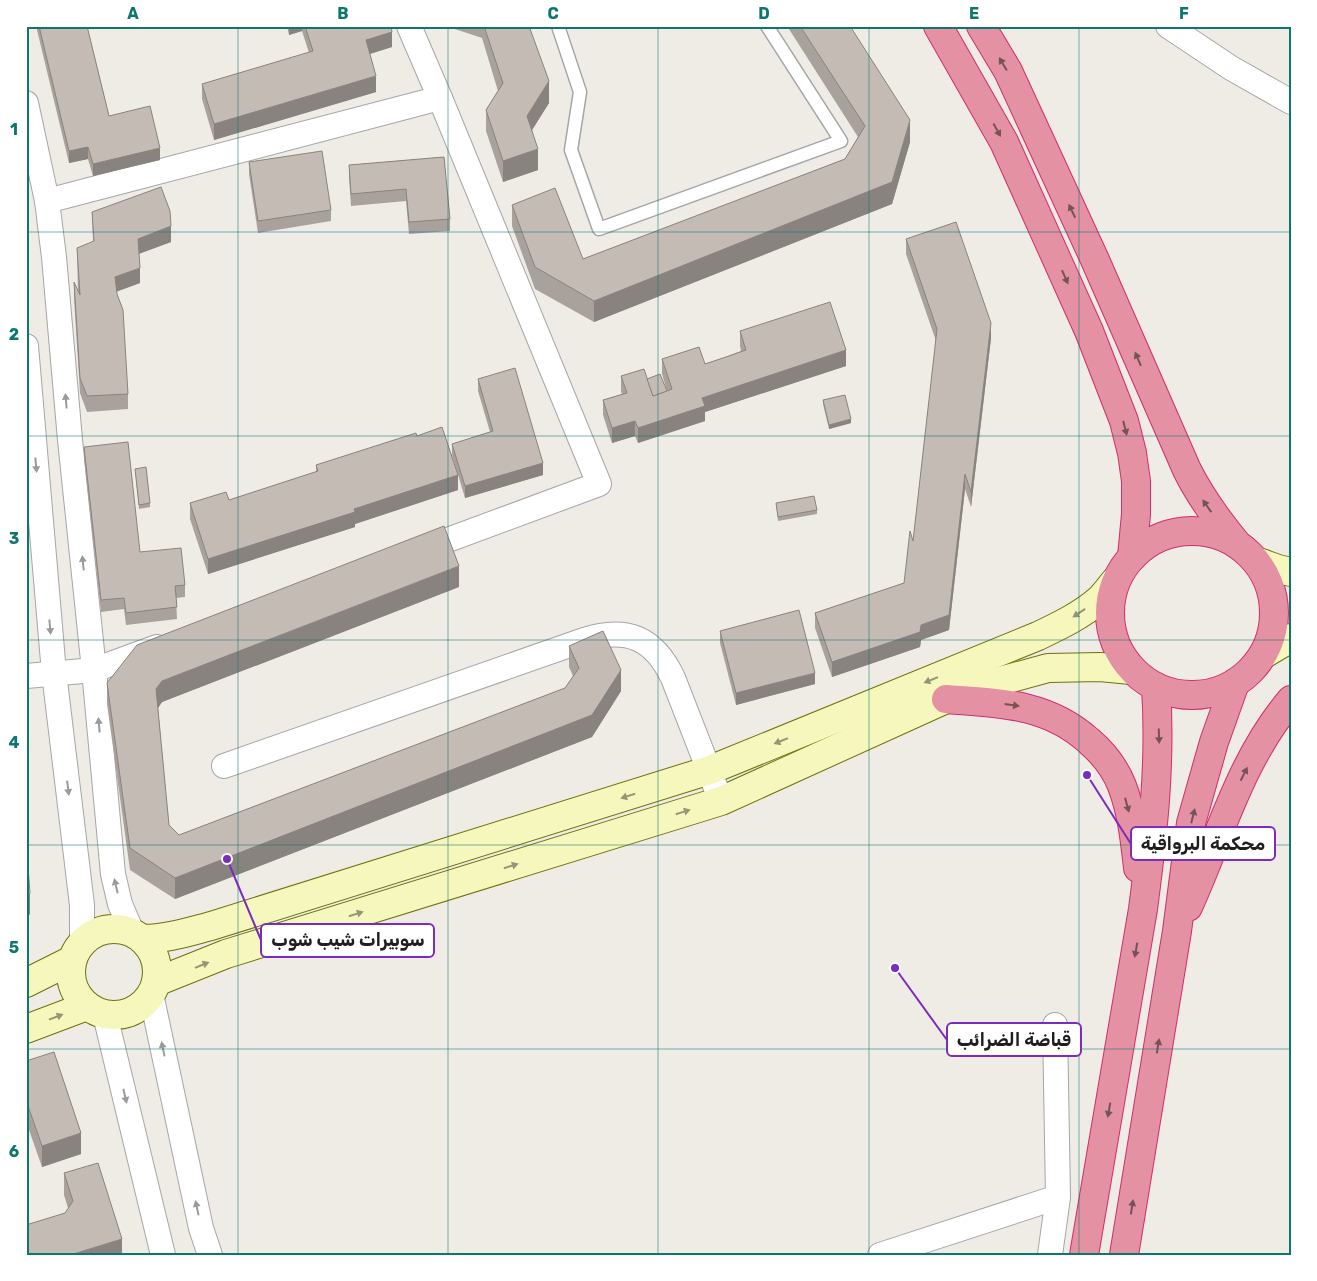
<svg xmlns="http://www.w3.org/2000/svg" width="1317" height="1281" viewBox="0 0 1317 1281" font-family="Rubik,'Noto Naskh Arabic',sans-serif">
<rect width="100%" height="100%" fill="#efece6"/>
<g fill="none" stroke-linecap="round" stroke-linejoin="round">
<defs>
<path id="lane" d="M558,26L580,92L571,150L599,229L841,141L767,26"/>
<g id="street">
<path d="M409,26L440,98L599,484L418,551"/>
<path d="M1168,26L1231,68L1291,102"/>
<path d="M26,103L47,201L54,257L70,440L94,670L113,874L120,904L132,932"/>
<path d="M47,201L440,98"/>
<path d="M26,346L54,673L82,905V942"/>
<path d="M26,676L94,670L157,647"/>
<path d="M224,766L584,640C627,626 654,638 673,678L721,801"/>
<path d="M151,994L201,1228L210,1255"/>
<path d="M105,1015L163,1255"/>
<path d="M880,1255L1058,1197"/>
<path d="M1050,1255L1058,1197L1055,1025"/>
</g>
<g id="secondary">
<path d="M1256,561L1278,569L1291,572"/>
<path d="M1264,654L1291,638"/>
<circle cx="114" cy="972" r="43"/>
<path d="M143,939C166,939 188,932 211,926L710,770L1038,636C1059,626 1082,615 1100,599C1105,594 1110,587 1115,581"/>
<path d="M156,982L226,954L721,801L946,699L1000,681L1048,668L1100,667L1131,670"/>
<path d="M26,983L72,960"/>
<path d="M26,1029L87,1006"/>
</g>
<g id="highway">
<path d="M938,26L1004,142L1089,331L1124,421L1132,453L1136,481V514L1132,557"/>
<path d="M981,26L1008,71L1095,260L1187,470C1201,498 1218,521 1237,544"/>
<circle cx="1192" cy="613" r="82"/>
<path d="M946,699C999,703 1047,703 1089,741C1103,753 1115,768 1122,786C1132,812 1135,841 1138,868"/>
<path d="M1188,907C1220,837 1240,760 1291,700"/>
<path d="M1084,1255L1143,909C1153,833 1161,764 1156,687"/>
<path d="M1124,1255L1177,931L1191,823L1214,742L1235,683"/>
</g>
</defs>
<!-- lane casing -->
<use href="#lane" stroke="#a6a6a6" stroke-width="15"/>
<!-- street casing -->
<use href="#street" stroke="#a6a6a6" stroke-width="26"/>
<!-- secondary casing -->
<use href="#secondary" stroke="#6c7309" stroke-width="30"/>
<!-- highway casing -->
<use href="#highway" stroke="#d42c6d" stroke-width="30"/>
<!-- lane -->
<use href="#lane" stroke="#fff" stroke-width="12"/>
<!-- street -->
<use href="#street" stroke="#fff" stroke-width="24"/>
<!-- secondary -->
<use href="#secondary" stroke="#f6f7bc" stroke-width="28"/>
<!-- highway -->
<use href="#highway" stroke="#e391a3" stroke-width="28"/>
</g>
<!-- wall -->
<g fill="#a9a19c">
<path d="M37,26H87L109,116L160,160L93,176L88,159L69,163L37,30Z"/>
<path d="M287,26H391L392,47L370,54L376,92L214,140L202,99V84L309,53L302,31L289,35Z"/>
<path d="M446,26H529L549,103L532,130L538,170L503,182L486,131V110L498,91L482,38Z"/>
<path d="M787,26H850L910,142L892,204L594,322L535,289L512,226V205L583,259L845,159L858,137Z"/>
<path d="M444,157L450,219V231L409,234L406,201L351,206L349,177V165Z"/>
<path d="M249,162L331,210V221L258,233L249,174Z"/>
<path d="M92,212L171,242L139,254L140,283L116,292L128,394V409L87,412L80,393L74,298V282L78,293L77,248L93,242Z"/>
<path d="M906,239L991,338L971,507L965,489L949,630L921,640L920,647L832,677L815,628V613L904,583L913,541L936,341L906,254Z"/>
<path d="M740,331L846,366L705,412V421L638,443L635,436L612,443L603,415V400L622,394L621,392V376L647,379L667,391L662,374V359L705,364L723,358L741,351L740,346Z"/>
<path d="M478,379L543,475L465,498L452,455V444L490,432L478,391Z"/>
<path d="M823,400L851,423L829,429L823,404Z"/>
<path d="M417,436L458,490L355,524V527L208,574L190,519V503L229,500L316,472V465Z"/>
<path d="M84,447L140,552L185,585V597L176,598L177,619L126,625L124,609L101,612L84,458Z"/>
<path d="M135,469L150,503V507L139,509Z"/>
<path d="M776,503L817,510V514L778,521Z"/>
<path d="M459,587L162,702L158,708L169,825L179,835L565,688L573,676L569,667V646L621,691L592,737L175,899L130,870L107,704V683Z"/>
<path d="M720,631L815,684L736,705L720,643Z"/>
<path d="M26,1061L81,1154L42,1167L28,1127Z"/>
<path d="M64,1173L122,1255L68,1208L64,1195Z"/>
</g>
<!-- shaded-wall -->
<g fill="#89837f">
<path d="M289,26H302V31L289,35Z"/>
<path d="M392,32V47L366,55V40Z"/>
<path d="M376,76V92L214,140V124Z"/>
<path d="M549,81V103L527,138V116Z"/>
<path d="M910,120V142L892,204L594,322V301L892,182Z"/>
<path d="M88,147V159L69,163V151Z"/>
<path d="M160,148V160L93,176V164Z"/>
<path d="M538,149V170L503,182V161Z"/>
<path d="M171,226V242L138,254V239Z"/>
<path d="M140,268V283L115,292V277Z"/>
<path d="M991,323V338L971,507V492Z"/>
<path d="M846,350V366L705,412V421L638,443V428L702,398Z"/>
<path d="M851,419V423L829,429V425Z"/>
<path d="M635,421V436L612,443V428Z"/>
<path d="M543,463V475L465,498V486Z"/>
<path d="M965,474V489L949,630L921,640L920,647L832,677V662L921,625Z"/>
<path d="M458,475V490L355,524V527L208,574V559L354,509Z"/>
<path d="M459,566V587L162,702L156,711V689L162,681Z"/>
<path d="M621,670V691L592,737L175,899V878Z"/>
<path d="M815,673V684L736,705V693Z"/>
<path d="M30,893V914L26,919V898Z"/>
<path d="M28,1106V1127L26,1128V1107Z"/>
<path d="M81,1133V1154L42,1167V1146Z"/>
<path d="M122,1239V1255H70Z"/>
</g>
<!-- building -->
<g fill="#c4bbb5" stroke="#89837f">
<path d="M39,26H87L109,116L150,106L160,148L93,164L88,147L69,151Z"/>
<path d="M305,26H391L392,32L366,40L376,76L214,124L202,84L313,51Z"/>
<path d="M484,26H529L549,81L527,116L538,149L503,161L486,110L503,83Z"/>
<path d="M800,26H850L910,120L892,182L594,301L535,267L512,205L555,188L583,259L845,159L865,126Z"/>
<path d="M322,151L331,210L258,221L249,162Z"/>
<path d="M444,157L450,219L409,222L406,189L351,194L349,165Z"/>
<path d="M161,187L170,211L171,226L138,239L140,268L115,277L117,294L123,310L128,394L87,396L80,378L74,282L80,295L77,248L94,241L92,212Z"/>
<path d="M956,222L991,323L971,492L965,474L949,615L921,625L920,632L832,662L815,613L904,583L910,531L913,541L937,329L906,239Z"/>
<path d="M830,302L846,350L702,398L705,406L638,428L635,421L612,428L603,400L627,393L621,376L644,369L653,396L672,389L662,359L699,347L705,364L723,358L746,350L740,331Z"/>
<path d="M515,368L543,463L465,486L452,444L493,431L478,379Z"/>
<path d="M660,374L667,391L653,396L647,379Z"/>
<path d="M845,395L851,419L829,425L823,400Z"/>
<path d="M442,427L458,475L354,509L355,512L208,559L190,503L226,492L229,500L318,471L316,465L416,433L417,436Z"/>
<path d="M128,442L140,552L181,548L185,585L175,586L177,607L126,613L124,598L101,600L84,447Z"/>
<path d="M146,467L150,503L139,505L135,469Z"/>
<path d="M814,496L817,510L778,517L776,503Z"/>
<path d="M444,526L459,566L162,681L156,689L169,825L179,835L565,688L579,668L569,646L603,631L621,670L592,715L175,878L130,848L107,683L137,645Z"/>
<path d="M799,610L815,673L736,693L720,631Z"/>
<path d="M26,841L30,893L26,898Z"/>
<path d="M54,1052L81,1133L42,1146L28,1106L26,1107V1061Z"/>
<path d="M98,1163L122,1239L70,1255H26V1225L65,1213L73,1201L64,1173Z"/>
</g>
<!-- one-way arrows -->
<defs><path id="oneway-solid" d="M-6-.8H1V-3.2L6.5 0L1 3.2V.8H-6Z" transform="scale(1.25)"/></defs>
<g fill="#77525a">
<use href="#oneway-solid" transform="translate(1003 64) rotate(-121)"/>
<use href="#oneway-solid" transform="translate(997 130) rotate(61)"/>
<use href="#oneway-solid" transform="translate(1072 211) rotate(-115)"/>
<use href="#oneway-solid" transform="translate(1065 277) rotate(66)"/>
<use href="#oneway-solid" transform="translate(1138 359) rotate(-113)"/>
<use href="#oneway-solid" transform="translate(1125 428) rotate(76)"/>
<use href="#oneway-solid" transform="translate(1207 506) rotate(-125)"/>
<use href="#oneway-solid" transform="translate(1012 705) rotate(8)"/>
<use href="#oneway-solid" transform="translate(1159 736) rotate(88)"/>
<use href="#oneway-solid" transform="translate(1244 774) rotate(-63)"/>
<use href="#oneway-solid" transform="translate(1127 805) rotate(75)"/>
<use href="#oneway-solid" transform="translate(1193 816) rotate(-76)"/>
<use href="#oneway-solid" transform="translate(1136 950) rotate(100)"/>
<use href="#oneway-solid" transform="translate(1158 1046) rotate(-81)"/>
<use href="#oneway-solid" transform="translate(1109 1110) rotate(100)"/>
<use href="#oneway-solid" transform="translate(1132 1207) rotate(-81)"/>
</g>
<g fill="#9a9a9a">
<use href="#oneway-solid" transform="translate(66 401) rotate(-95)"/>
<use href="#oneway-solid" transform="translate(36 465) rotate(85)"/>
<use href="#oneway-solid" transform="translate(83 563) rotate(-96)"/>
<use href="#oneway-solid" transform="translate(50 627) rotate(85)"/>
<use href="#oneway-solid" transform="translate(99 725) rotate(-95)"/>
<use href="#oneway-solid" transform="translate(68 788) rotate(83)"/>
<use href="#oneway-solid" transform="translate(116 886) rotate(-103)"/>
<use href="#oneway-solid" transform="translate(163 1049) rotate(-102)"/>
<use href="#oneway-solid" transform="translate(125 1096) rotate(77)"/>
<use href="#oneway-solid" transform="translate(197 1208) rotate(-102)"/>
</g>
<g fill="#959675">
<use href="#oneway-solid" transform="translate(1079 613) rotate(146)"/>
<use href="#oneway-solid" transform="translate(931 680) rotate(158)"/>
<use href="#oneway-solid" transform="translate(781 741) rotate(158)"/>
<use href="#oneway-solid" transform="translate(628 796) rotate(163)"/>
<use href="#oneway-solid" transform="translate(683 812) rotate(-17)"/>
<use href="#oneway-solid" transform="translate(511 866) rotate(-17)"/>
<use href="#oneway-solid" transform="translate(356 914) rotate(-17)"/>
<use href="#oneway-solid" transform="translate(202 965) rotate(-22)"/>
<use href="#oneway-solid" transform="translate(56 1017) rotate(-21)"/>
</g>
<!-- grid -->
<path fill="none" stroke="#0f766e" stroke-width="1" stroke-opacity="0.55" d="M238,26V1255M448,26V1255M658,26V1255M869,26V1255M1079,26V1255M26,232H1291M26,436H1291M26,640H1291M26,845H1291M26,1049H1291"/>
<!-- callouts -->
<path fill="none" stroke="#7b2cbf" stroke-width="2" d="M1087 775L1131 844M227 859L261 940M895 968L947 1040"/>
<g fill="#7b2cbf" stroke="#fff" stroke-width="2">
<circle cx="1087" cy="775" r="5"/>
<circle cx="227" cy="859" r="5"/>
<circle cx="895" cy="968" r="5"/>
</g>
<g fill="#fff" stroke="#7b2cbf" stroke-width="2">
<rect x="1131" y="827" width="144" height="33" rx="5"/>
<rect x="261" y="924" width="173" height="33" rx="5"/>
<rect x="947" y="1023" width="134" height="33" rx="5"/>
</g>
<g font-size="18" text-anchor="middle" font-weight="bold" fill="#1f1f1f">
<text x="1203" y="850">محكمة البرواقية</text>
<text x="348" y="946">سوبيرات شيب شوب</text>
<text x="1014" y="1046">قباضة الضرائب</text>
</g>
<!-- border -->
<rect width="1317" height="1281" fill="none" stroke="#ffffff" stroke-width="55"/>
<rect x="28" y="28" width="1262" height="1226" fill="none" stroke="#0f766e" stroke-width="2"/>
<g font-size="16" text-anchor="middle" font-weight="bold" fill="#0f766e">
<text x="133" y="19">A</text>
<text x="343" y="19">B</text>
<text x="553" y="19">C</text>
<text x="764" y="19">D</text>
<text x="974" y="19">E</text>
<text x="1184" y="19">F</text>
<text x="14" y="135">1</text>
<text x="14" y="340">2</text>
<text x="14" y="544">3</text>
<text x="14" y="748">4</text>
<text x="14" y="953">5</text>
<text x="14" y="1157">6</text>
</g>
</svg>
